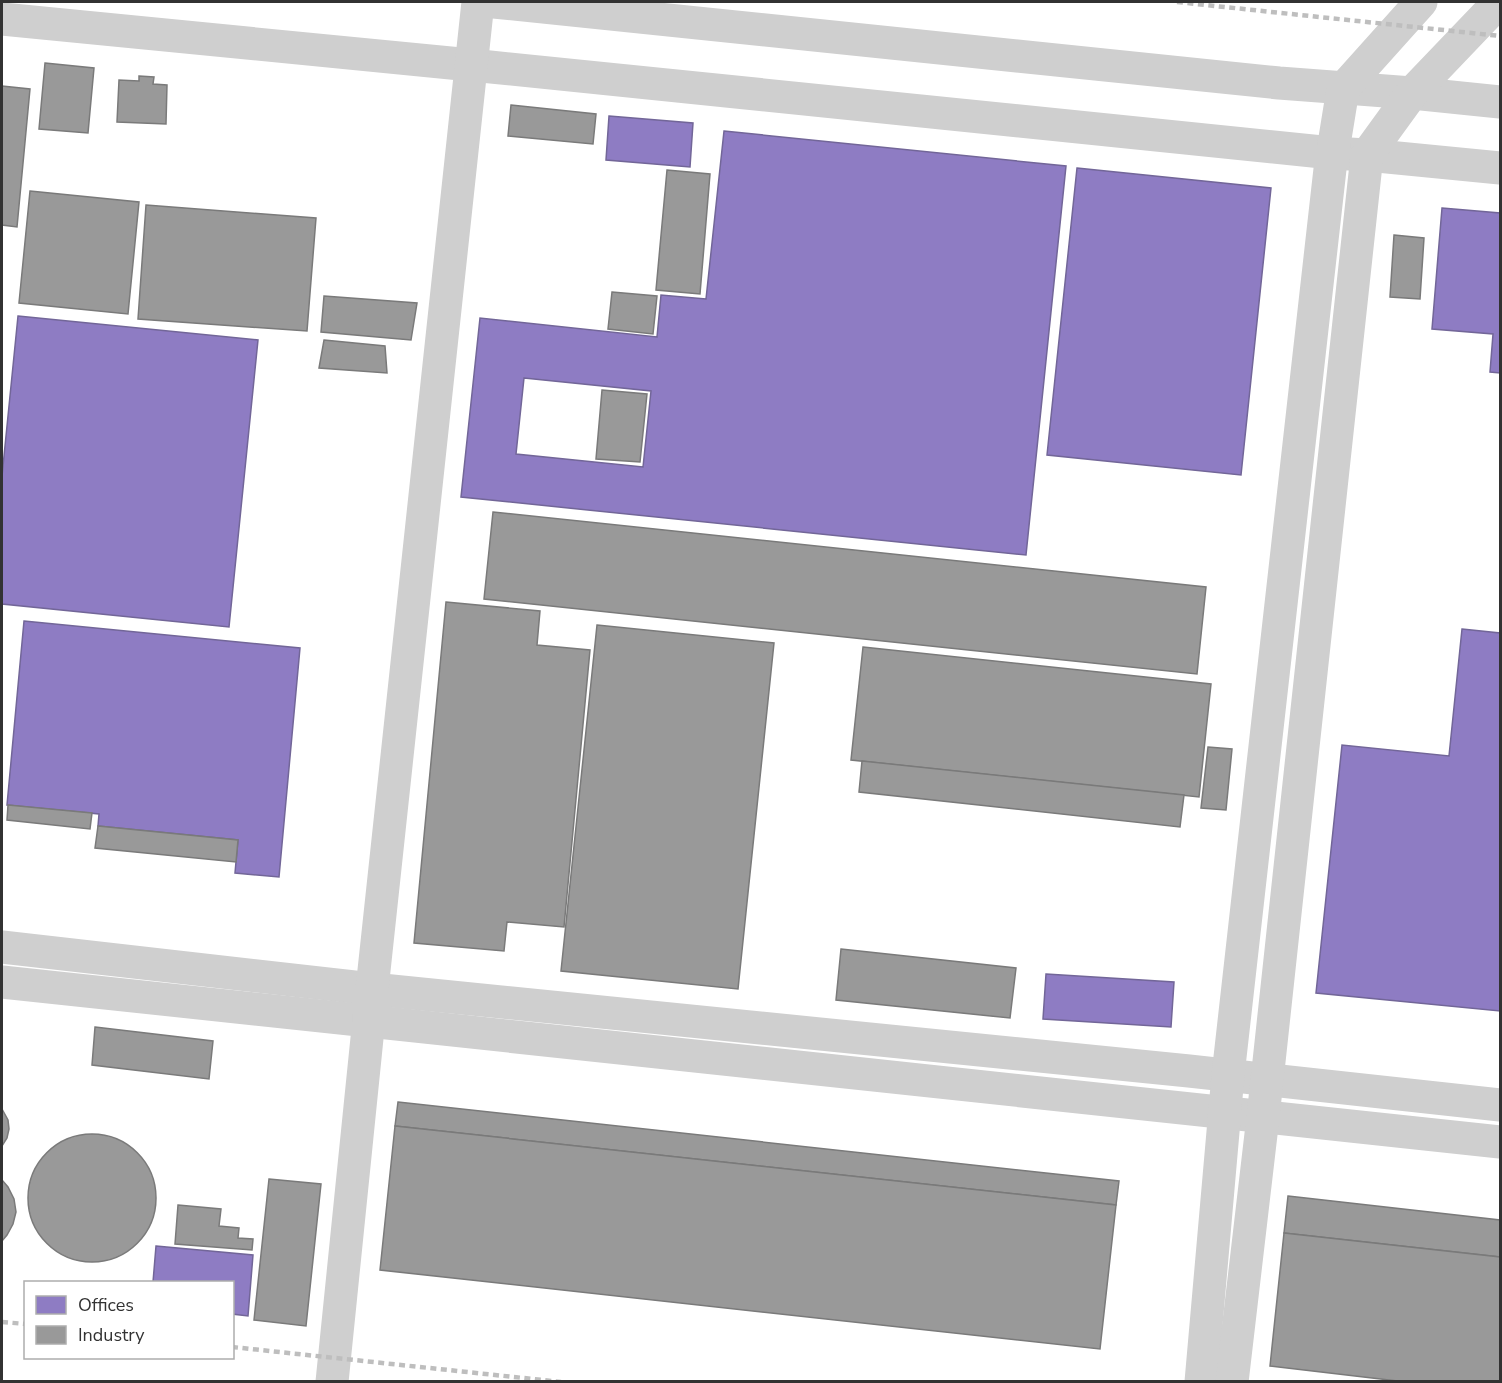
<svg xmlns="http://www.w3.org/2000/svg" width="1502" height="1383" viewBox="0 0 1502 1383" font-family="'Nunito Sans',sans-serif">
<rect width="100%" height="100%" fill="#fff"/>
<!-- offices -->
<g fill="#8e7cc3" stroke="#726698" stroke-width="1.5" fill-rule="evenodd">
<path d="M609,116L693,123L690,167L606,160Z"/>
<path d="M724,131L1066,166L1026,555L461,497L480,318L657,337L661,295L706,299ZM524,378L651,391L643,467L516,454Z"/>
<path d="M1077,168L1271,188L1241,475L1047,455Z"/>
<path d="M1442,208L1500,213V373L1490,372L1493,334L1432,329Z"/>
<path d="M18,316L258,340L229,627L2,604V476Z"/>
<path d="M24,621L300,648L279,877L235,873L238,840L98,826L99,814L7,805Z"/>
<path d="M1462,629L1500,633V1011L1316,993L1342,745L1449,756Z"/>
<path d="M1046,974L1174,982L1171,1027L1043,1019Z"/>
<path d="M156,1246L253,1255L248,1316L232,1314V1282H153Z"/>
</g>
<!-- industry -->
<g fill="#999" stroke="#7a7a7a" stroke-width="1.5">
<path d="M45,63L94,68L88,133L39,129Z"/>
<path d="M139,76L154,77L153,84L167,85L166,124L117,122L119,80L139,81Z"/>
<path d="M2,86L30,89L17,227L2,225Z"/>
<path d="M511,105L596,114L593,144L508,136Z"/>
<path d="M667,170L710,174L700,294L656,290Z"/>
<path d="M30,191L139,202L128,314L19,303Z"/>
<path d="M146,205L316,218L307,331L138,319Z"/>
<path d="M1394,235L1424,238L1420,299L1390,297Z"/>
<path d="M612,292L657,296L653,334L608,329Z"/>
<path d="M324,296L417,303L411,340L321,332Z"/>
<path d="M324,340L385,346L387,373L319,368Z"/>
<path d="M602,390L647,394L640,462L596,459Z"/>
<path d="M493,512L1206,587L1197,674L484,599Z"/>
<path d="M446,602L540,611L537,645L590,650L564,927L507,922L504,951L414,943Z"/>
<path d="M597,625L774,643L738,989L561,971Z"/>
<path d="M863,647L1211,684L1199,797L851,760Z"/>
<path d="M1208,747L1232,749L1226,810L1201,808Z"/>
<path d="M862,761L1184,795L1180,827L859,792Z"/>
<path d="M8,805L92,813L90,829L7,820Z"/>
<path d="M98,826L238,840L236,862L95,848Z"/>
<path d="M841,949L1016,968L1010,1018L836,1000Z"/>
<path d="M95,1027L213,1041L209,1079L92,1065Z"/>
<path d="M398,1102L1119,1181L1116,1205L395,1126Z"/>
<path d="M2,1109L8,1120L9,1129L7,1138L2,1146Z"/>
<path d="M395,1126L1116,1205L1100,1349L380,1270Z"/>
<circle cx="92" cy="1198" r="64"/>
<path d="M269,1179L321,1184L306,1326L254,1320Z"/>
<path d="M2,1180L8,1187L14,1199L16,1212L13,1224L7,1235L2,1241Z"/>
<path d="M1288,1196L1500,1220V1257L1284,1233Z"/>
<path d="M178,1205L221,1209L219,1226L239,1228L238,1238L253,1239L252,1250L175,1244Z"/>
<path d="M1284,1233L1500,1257V1382H1406L1270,1366Z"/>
</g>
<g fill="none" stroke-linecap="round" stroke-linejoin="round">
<!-- secondary -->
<g stroke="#cfcfcf" stroke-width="33">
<path d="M494,2L1279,83L1412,93L1500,102"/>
<path d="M2,19L471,65L1332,153L1367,155L1500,168"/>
<path d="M2,947L372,989L1189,1071L1500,1105"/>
<path d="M2,982L1500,1142"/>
<path d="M332,1382L372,989L478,2"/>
<path d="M1201,1382L1228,1075L1330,169L1343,89L1421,2"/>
<path d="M1232,1382L1263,1117L1367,155L1412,93L1499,2"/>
</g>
<!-- rail -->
<g stroke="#bebebe" stroke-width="4.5" stroke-dasharray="6 4.5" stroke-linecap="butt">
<path d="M1177,2L1500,36"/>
<path d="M2,1322L26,1324"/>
<path d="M232,1347L561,1382"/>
</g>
</g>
<!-- border -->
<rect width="1502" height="1383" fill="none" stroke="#323232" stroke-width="6"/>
<!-- legend -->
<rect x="24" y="1281" width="210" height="78" fill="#ffffff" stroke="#adadad" stroke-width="1.5"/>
<rect x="36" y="1296" width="30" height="18" fill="#8e7cc3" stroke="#adadad" stroke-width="1.5"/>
<text x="78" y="1311" font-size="18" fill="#323232">Offices</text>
<rect x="36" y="1326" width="30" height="18" fill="#999999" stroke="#adadad" stroke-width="1.5"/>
<text x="78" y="1341" font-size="18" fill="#323232">Industry</text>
</svg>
